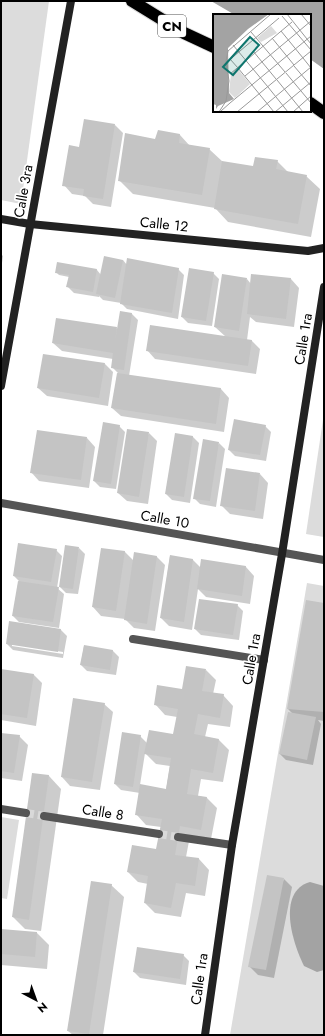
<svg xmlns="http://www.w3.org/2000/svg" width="325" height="1036" viewBox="0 0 325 1036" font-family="Jost,sans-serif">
<rect width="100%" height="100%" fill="#fff"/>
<!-- green -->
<g fill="#dcdcdc">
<path d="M1,1H49L21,204L1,200Z"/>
<path d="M324,413V537L306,534Z"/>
<path d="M307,583L324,586V1035H230Z"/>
<path d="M1,817L19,820L7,899L1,898Z"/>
</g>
<!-- water -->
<g fill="#a3a3a3">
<path d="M211,1H324V69L310,59V15H235Z"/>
<path d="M310,882L324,886V970L317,972L304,966C293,944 276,892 310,882Z"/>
</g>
<!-- shadow -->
<g fill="#0003" fill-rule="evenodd">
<path d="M115,125L123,133L111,207L93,204L85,196L72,194L64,185L80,148Z"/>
<path d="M180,135L190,146L209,149L223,162L254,168L277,161L288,172L306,176L320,189L311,237L228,222L215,208L133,194L119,180L156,140Z"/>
<path d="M1,254L3,256L1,270Z"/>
<path d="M123,260L127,265L178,269L184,275L178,319L127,309L121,303L103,300L99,296V297L74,293L68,287L69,277L59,275L56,272L97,270L101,275Z"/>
<path d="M213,273L219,279L212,326L188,323L182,317Z"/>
<path d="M247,279L251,284L291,279L299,288L294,327L256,322L250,317L247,340L252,341L260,349L256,374L155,359L147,350L226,337L215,327Z"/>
<path d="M121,312L132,314L138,320L129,376L221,389L229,398L224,432L121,416L112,408L118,373L112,367L113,359L62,351L53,343L116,328L118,330Z"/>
<path d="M105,364L113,372L108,406L47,396L38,388Z"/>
<path d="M119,426L125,432L116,489L100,487L94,481Z"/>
<path d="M265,426L271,432L266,461L235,456L229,450Z"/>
<path d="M149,433L157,441L148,504L127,501L118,493Z"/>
<path d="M176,434L193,437L199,443L190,503L172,500L166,494Z"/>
<path d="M87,438L95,447L89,488L39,481L31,472Z"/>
<path d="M219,443L225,449L216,507L200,504L194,498Z"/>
<path d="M260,474L268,483L263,519L230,514L222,506Z"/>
<path d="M79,548L85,554L78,594L66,593L60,587Z"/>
<path d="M102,549L125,552L134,561L135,553L157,557L165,565L155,631L134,628L125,619L101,616L93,607Z"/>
<path d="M56,550L62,556L57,588L64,594L59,628L19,622L13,616L19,581L14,576Z"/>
<path d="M170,556L193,560L201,568L202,560L246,567L254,576L250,604L206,597L198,589L192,630L169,626L161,618Z"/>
<path d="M324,604V721L318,720L321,724L313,765L286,760L280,754L293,714L288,709Z"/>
<path d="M237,605L243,611L239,640L201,635L195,629Z"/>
<path d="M10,623L61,630L67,636L63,658L13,650L7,644ZM12,644L63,652V654L12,646Z"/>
<path d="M84,646L113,651L119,657L116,675L87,671L81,665Z"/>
<path d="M1,670L34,675L42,683L36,726L1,720Z"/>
<path d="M206,670L216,680L213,694L223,695L233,706L230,727L208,724L205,737L219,740L229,750L223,782L201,779L198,796L207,798L217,808L211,839L190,836L186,857L199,859L209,870L205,896L186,893L181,917L155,913L145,903L148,884L138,882L128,872L157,850L161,827L146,825L136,814L140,793L121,790L115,784L140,736L147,743L174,735L177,717L165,715L155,704L183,691ZM145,753L156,764L170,766L166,790L140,785Z"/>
<path d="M104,704L113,712L100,790L70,786L62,777Z"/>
<path d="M1,734L19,736L28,745L22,781L1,778Z"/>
<path d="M33,774L49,776L61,789L41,931L25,929L13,917Z"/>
<path d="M284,879L292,887L274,978L258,975L249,966Z"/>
<path d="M111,885L124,897L103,1035H73L68,1031Z"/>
<path d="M1,930L37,933L49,945L47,969L1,965Z"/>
<path d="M183,955L189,961L186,985L140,978L134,972Z"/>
</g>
<!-- building -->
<g fill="#c4c4c4">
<path d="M84,119L115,124L103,199L83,196L84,189L62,186L69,145L79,147Z"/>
<path d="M158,130L180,134L179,143L210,148L202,195L118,181L125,133L155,139Z"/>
<path d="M255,157L278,160L276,169L307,175L298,224L214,209L222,161L253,166Z"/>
<path d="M104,256L123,260L115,298L96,294Z"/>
<path d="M127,258L179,268L172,313L120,304Z"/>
<path d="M57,262L97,269L93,292L66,287L69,275L55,273Z"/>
<path d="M189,268L214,272L206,321L181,317Z"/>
<path d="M222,274L247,278L239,331L214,327Z"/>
<path d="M251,274L291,278L286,319L247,314Z"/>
<path d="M120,311L132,313L124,370L111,368L113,353L52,343L56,318L117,327L115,341Z"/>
<path d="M150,325L252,340L248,366L146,351Z"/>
<path d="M43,354L105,363L99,398L37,388Z"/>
<path d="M117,373L221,388L216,424L111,408Z"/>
<path d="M234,419L266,425L260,455L228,450Z"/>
<path d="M103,422L120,425L111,484L93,481Z"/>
<path d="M127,429L149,432L139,497L117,493Z"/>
<path d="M37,430L87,437L81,480L30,473Z"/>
<path d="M175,433L193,436L184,497L165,494Z"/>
<path d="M203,439L219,442L210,501L193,499Z"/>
<path d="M226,468L260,473L255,511L220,506Z"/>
<path d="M18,543L57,549L51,582L13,576Z"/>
<path d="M65,545L79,547L73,589L59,587Z"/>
<path d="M101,548L125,551L116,611L92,607Z"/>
<path d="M134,552L157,556L147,624L124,620Z"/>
<path d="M170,555L193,559L184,622L160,618Z"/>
<path d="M201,559L246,566L242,596L197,589Z"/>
<path d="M18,581L59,587L53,622L12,616Z"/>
<path d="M199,599L238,604L233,635L194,629Z"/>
<path d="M306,600L324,603V712L287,709Z"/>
<path d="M9,621L61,629L58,652L6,644Z"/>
<path d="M84,645L113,650L110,670L80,665Z"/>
<path d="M186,666L206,669L202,691L224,694L220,718L198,714L194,734L219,739L213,773L191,769L187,794L207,797L201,830L180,826L175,855L199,858L195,886L176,883L171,908L144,903L148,876L127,872L132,845L156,849L162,819L135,815L140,784L166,789L171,758L144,754L149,730L173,734L178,709L154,705L157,685L182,689Z"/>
<path d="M1,669L34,674L27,718L1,714Z"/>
<path d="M73,698L105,703L92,782L61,777Z"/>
<path d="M288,712L316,717L307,760L279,754Z"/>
<path d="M122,732L141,735L133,787L114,784Z"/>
<path d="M1,733L20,735L14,773L1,771Z"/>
<path d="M32,773L49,775L29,920L12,917Z"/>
<path d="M267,875L284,878L266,970L248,967Z"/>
<path d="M91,881L112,884L89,1034L67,1031Z"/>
<path d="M1,929L37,932L35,957L1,954Z"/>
<path d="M137,947L184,954L180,979L133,972Z"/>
</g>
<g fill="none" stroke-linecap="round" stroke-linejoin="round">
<!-- street-tunnel -->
<g stroke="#d9d9d9" stroke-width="8" stroke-dasharray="8 4" stroke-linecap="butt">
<path d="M26,813L44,816"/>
<path d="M159,834L178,837"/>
</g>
<defs>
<g id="highway">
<path d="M132,1L184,33L214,47"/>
<path d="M310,103L324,113"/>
</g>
</defs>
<!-- highway casing -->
<use href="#highway" stroke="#dbdbdb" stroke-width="14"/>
<!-- lane -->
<path stroke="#555" stroke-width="8" d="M133,639L264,660"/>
<!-- street -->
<g stroke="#555" stroke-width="8">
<path d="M1,503L324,560"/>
<path d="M1,809L26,813"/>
<path d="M44,816L159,834"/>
<path d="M178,837L232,845"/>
</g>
<!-- secondary -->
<g stroke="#222" stroke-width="8">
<path d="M1,219L30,224L308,251L324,248"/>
<path d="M1,386L71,1"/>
<path d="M205,1035L232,845L282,554L324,287"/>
</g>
<!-- highway -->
<use href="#highway" stroke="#000" stroke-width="12"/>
</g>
<g text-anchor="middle" stroke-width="3.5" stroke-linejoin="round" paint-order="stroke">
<!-- shield labels -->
<rect fill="#fff" stroke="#4c4c4c" stroke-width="1" x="158" y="15" width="28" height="22" rx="3"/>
<g font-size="13" font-weight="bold" fill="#000">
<text x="172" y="31">CN</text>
</g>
<!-- street labels -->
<g font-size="14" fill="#000" stroke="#fff">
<text transform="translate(23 191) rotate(-80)" y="5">Calle 3ra</text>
<text transform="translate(164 224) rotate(6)" y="5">Calle 12</text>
<text transform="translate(303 339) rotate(-81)" y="5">Calle 1ra</text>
<text transform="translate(165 519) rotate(10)" y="5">Calle 10</text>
<text transform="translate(251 659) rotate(-80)" y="5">Calle 1ra</text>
<text transform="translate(103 812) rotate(9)" y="5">Calle 8</text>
<text transform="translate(199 979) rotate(-82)" y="5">Calle 1ra</text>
</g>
</g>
<!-- overview -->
<g transform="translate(213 14)">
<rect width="98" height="98" fill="#fff"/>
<path d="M58,12L64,19L48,28L44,24ZM24,54L37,70L22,84L16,78L18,60Z" fill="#dcdcdc"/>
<path d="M0,0H56L35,15L15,34L16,79L21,85L5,92L3,95V91L0,90Z" fill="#a3a3a3"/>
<path fill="none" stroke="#999" stroke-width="1" d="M74,0L98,30M88,0L98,12M69,2L98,36M68,17L90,44M38,18L72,58M59,24L81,51M20,31L55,73M40,37L63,65M90,44L98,54M17,45L25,54M14,48L66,4M81,52L98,72M25,54L61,98M73,59L98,89M17,60L79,8M32,62L98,7M64,66L90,98M55,73L75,98M17,89L98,22M8,97L17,89M6,98L13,87L16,67L13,47L15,37L58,0M24,98L98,37M44,98L98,53M62,98L98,68M80,98L98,82"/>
<path fill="#0f766e" fill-opacity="0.15" stroke="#0f766e" stroke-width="2" d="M37,23L46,31L20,61L10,53Z"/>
<rect width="98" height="98" fill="none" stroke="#000" stroke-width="2"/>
</g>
<!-- border -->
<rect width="325" height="1036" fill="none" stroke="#000000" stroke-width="4"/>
<!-- north arrow -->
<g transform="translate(36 1000) rotate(139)" stroke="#ffffff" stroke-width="3" paint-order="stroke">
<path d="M0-3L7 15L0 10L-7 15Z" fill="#000000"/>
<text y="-6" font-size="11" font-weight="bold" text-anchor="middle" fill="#000000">N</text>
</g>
</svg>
